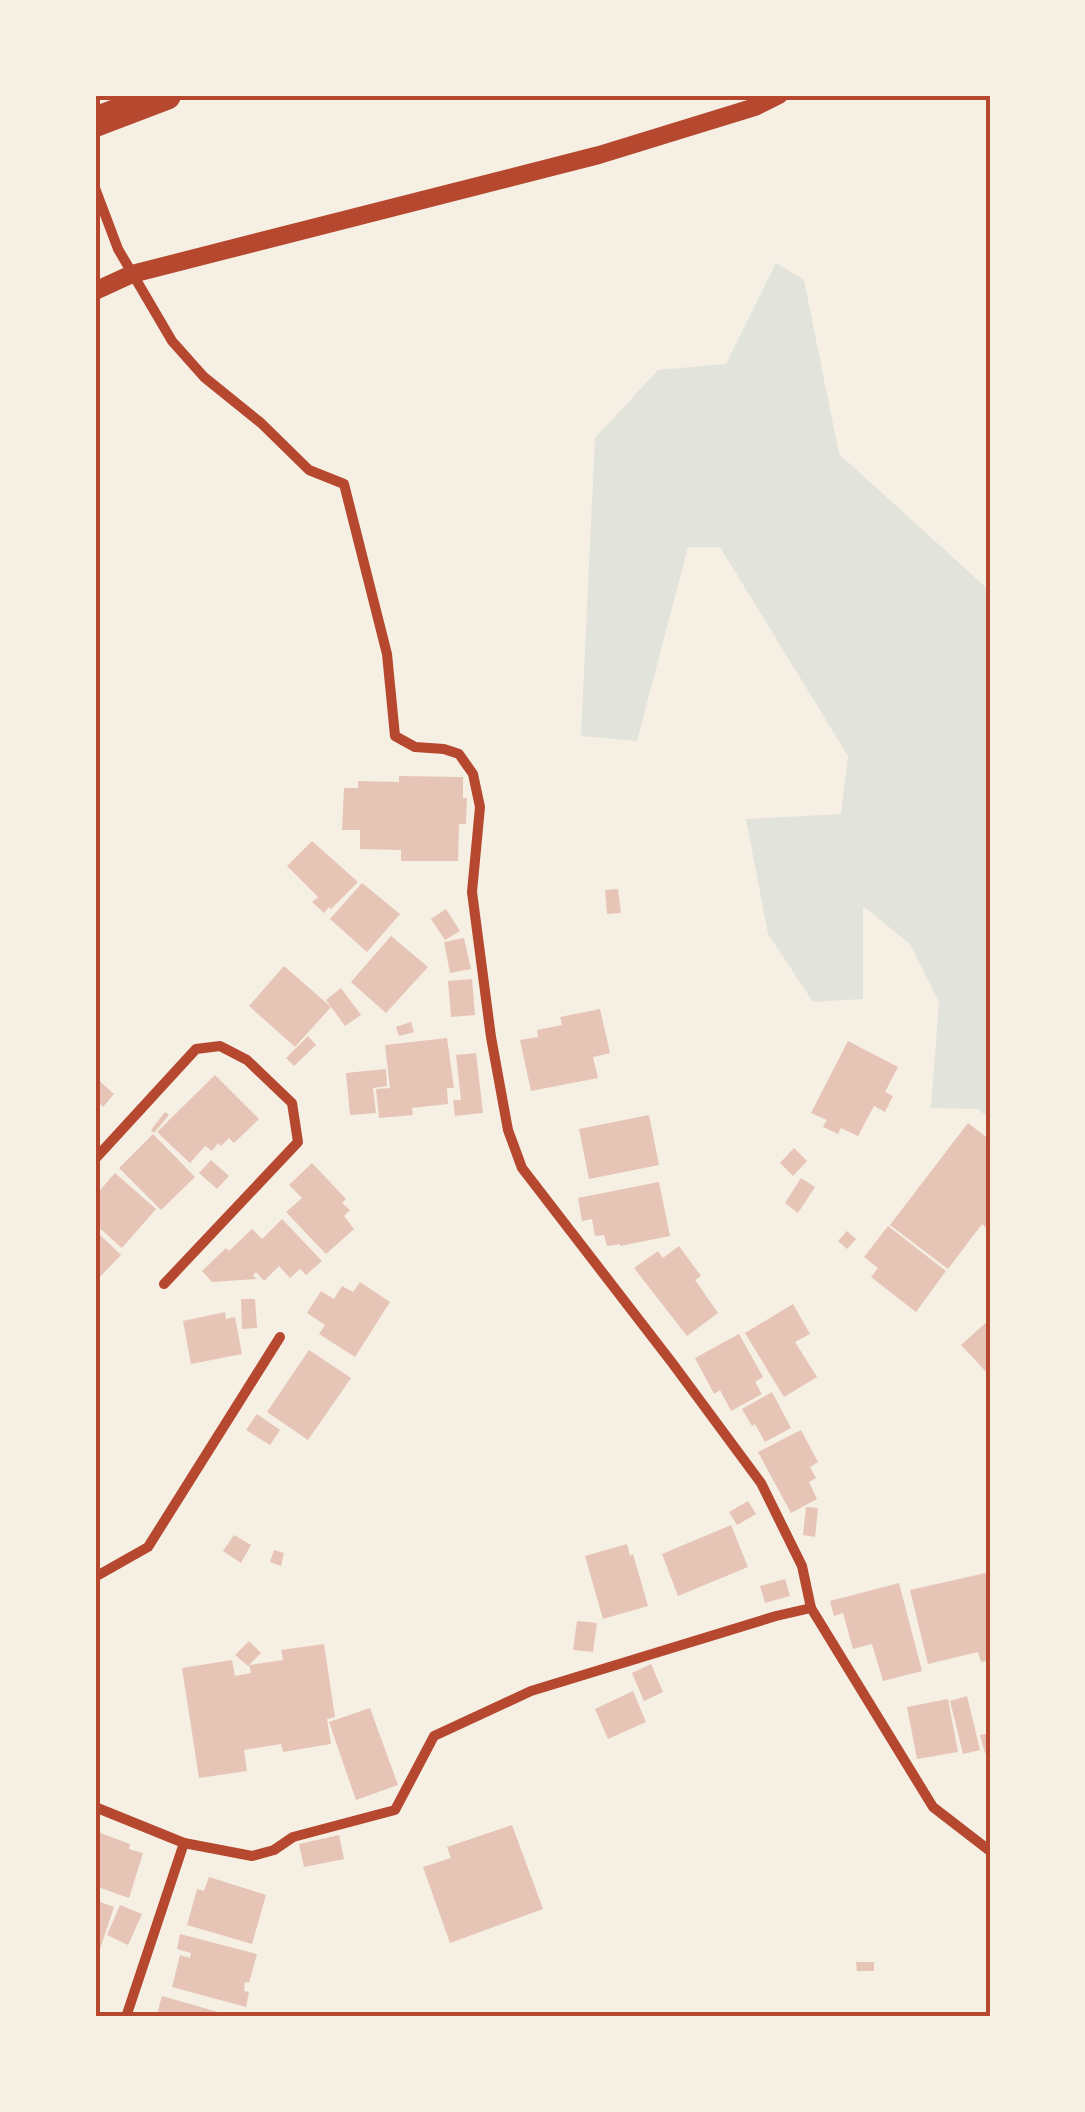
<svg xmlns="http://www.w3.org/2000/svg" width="1085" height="2112" viewBox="0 0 1085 2112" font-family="Overpass,sans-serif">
<rect width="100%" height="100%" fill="#f6efe4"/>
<!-- green -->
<path fill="#e2e4dc" d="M776,263L804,280L839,454L990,591V1119L978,1109L931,1108L939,1002L910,944L863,906V999L813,1002L768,934L746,819L841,814L848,756L720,547H688L637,741L581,736L595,438L658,370L726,364Z"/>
<!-- building -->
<g fill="#e6c5b7">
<path d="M399,776L463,777V798H467L466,824H459L458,861H401V850L360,849V830H342L344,788H358V781L399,782Z"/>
<path d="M312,841L358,882L331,909L329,907L324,913L312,902L318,897L287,866Z"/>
<path d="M362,883L400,914L367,952L330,919Z"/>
<path d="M618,889L621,913L607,914L605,890Z"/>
<path d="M446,909L460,931L445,940L431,919Z"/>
<path d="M391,936L428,967L386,1013L351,982Z"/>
<path d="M464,938L471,969L450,973L444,942Z"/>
<path d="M284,966L331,1007L295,1047L249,1006Z"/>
<path d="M472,979L475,1015L451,1017L448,981Z"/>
<path d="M341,988L361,1015L345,1026L326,1000Z"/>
<path d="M600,1009L610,1053L593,1057L598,1078L531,1091L520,1040L538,1037L537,1030L562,1025L560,1017Z"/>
<path d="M411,1022L414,1032L399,1036L396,1027Z"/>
<path d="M308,1036L316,1045L294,1066L286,1058Z"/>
<path d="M447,1038L454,1088H447L448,1104L412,1108L413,1115L379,1118L376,1089L390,1088L385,1045Z"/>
<path d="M848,1041L898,1067L885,1092L893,1096L885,1112L874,1106L858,1136L841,1128L838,1134L823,1127L827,1120L811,1113Z"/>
<path d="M476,1053L483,1113L455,1116L453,1100H461L456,1055Z"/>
<path d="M386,1069L387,1086L373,1088L376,1113L350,1115L346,1073Z"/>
<path d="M215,1075L259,1119L234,1143L229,1138L221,1146L218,1143L212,1151L205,1146L190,1163L157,1132Z"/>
<path d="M95,1077L114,1094L103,1107L95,1099Z"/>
<path d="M165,1112L169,1115L154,1133L151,1130Z"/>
<path d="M649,1115L659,1165L589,1179L579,1129Z"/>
<path d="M968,1123L990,1140V1231L982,1224L948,1269L890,1225Z"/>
<path d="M153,1134L195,1177L161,1210L119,1168Z"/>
<path d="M794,1148L807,1161L793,1176L780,1163Z"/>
<path d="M211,1160L229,1176L217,1189L199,1173Z"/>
<path d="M312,1163L346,1199L342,1203L350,1210L344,1216L354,1229L326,1254L286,1212L302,1198L289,1185Z"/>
<path d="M115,1173L156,1209L122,1248L95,1224V1196Z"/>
<path d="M801,1178L815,1187L798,1213L785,1203Z"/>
<path d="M659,1182L670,1236L620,1246V1244L607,1246L604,1235L595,1236L592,1219L582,1221L578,1198Z"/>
<path d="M282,1219L322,1261L306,1275L300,1269L290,1278L279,1266L264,1281L256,1272L253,1276L257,1279L212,1282L202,1271L226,1248L229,1251L252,1229L262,1239Z"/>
<path d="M888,1226L946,1271L916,1312L871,1277L878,1268L864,1257Z"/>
<path d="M95,1230L121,1255L95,1282Z"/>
<path d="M847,1231L856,1239L847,1249L838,1241Z"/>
<path d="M679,1246L701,1276L695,1280L718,1313L687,1336L634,1268L658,1251L663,1258Z"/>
<path d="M360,1282L390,1302L355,1357L319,1334L325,1325L307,1313L321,1291L334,1299L342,1286L353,1292Z"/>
<path d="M241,1299H255L257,1328L242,1329Z"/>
<path d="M793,1304L810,1334L795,1342L817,1377L784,1397L745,1333Z"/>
<path d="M225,1312L226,1319L235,1317L242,1354L191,1364L183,1321Z"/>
<path d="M990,1319V1376L961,1345Z"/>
<path d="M739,1334L763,1377L755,1382L762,1394L731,1411L720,1390L714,1394L695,1358Z"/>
<path d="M309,1350L351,1378L308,1440L267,1412Z"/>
<path d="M772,1392L791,1428L765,1442L755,1424L752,1426L742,1409Z"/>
<path d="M257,1414L280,1430L270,1445L246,1430Z"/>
<path d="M801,1430L818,1462L810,1467L816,1478L809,1482L817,1499L791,1513L758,1452Z"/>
<path d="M748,1501L756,1514L737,1525L729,1512Z"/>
<path d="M806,1507L818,1508L815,1537L803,1535Z"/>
<path d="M731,1525L748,1567L678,1596L662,1554Z"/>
<path d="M234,1535L251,1545L241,1563L223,1551Z"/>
<path d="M627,1544L630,1556L633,1554L648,1606L603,1619L585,1556Z"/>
<path d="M274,1550L284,1553L281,1566L270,1562Z"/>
<path d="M990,1572V1660L981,1662L978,1652L928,1664L910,1590Z"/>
<path d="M785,1579L790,1596L765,1603L760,1586Z"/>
<path d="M899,1583L922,1671L883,1681L872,1644L853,1649L843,1613L834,1616L830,1601Z"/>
<path d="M577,1621L597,1623L593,1652L573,1650Z"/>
<path d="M249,1641L261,1653L249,1665L283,1660L281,1650L324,1644L335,1717L327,1719L331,1744L283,1752L281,1744L244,1750L247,1771L199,1778L182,1668L232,1660L235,1676L251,1673L249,1665L248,1666L235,1655Z"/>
<path d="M651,1664L663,1692L644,1701L632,1673Z"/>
<path d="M633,1691L646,1722L608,1739L595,1709Z"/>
<path d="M967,1696L980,1750L963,1754L950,1701Z"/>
<path d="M948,1699L958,1752L917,1759L907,1707Z"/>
<path d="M370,1708L398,1785L356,1800L329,1722Z"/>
<path d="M990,1733V1752L985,1753L980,1735Z"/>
<path d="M512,1825L543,1909L450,1943L423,1867L451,1858L447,1847Z"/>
<path d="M95,1831L130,1844L129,1849L143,1853L129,1898L95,1886Z"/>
<path d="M339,1835L344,1859L304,1867L299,1844Z"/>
<path d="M209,1877L266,1895L252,1944L187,1925L197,1889L204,1891Z"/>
<path d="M95,1900L114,1907L96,1961H95Z"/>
<path d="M120,1905L142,1914L128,1945L107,1935Z"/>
<path d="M180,1934L257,1954L249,1983L245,1982L244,1991L249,1992L246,2007L172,1987L180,1955L190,1958L191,1953L177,1949Z"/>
<path d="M856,1962H874V1971H857Z"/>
<path d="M162,1996L232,2016V2017H156Z"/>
</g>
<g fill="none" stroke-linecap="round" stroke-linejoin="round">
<!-- minor -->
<g stroke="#b5482f" stroke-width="10">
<path d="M95,188L118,249L172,341L204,377L261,423L309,470L344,484L387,654L395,736L415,747L444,749L459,754L473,774L480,807L472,892L491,1037L508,1130L522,1168L673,1364L761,1483L802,1566L811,1608L933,1807L990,1851"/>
<path d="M95,1159L196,1049L220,1046L247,1060L292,1103L298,1142L164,1284"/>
<path d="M95,1577L148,1547L280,1337"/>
<path d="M95,1807L184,1843L126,2017"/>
<path d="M184,1843L252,1856L274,1850L293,1837L395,1810L434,1736L531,1691L776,1616L811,1608"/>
</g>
<!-- tertiary -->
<path stroke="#b5482f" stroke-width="18" d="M95,291L132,274L599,155L755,107L779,95"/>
<!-- motorway -->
<path stroke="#b5482f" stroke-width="30" d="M95,122L166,95"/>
</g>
<!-- border -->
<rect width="1085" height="2112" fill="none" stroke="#f6efe4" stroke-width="195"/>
<rect x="98" y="98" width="890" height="1916" fill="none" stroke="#b5482f" stroke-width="4"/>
</svg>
